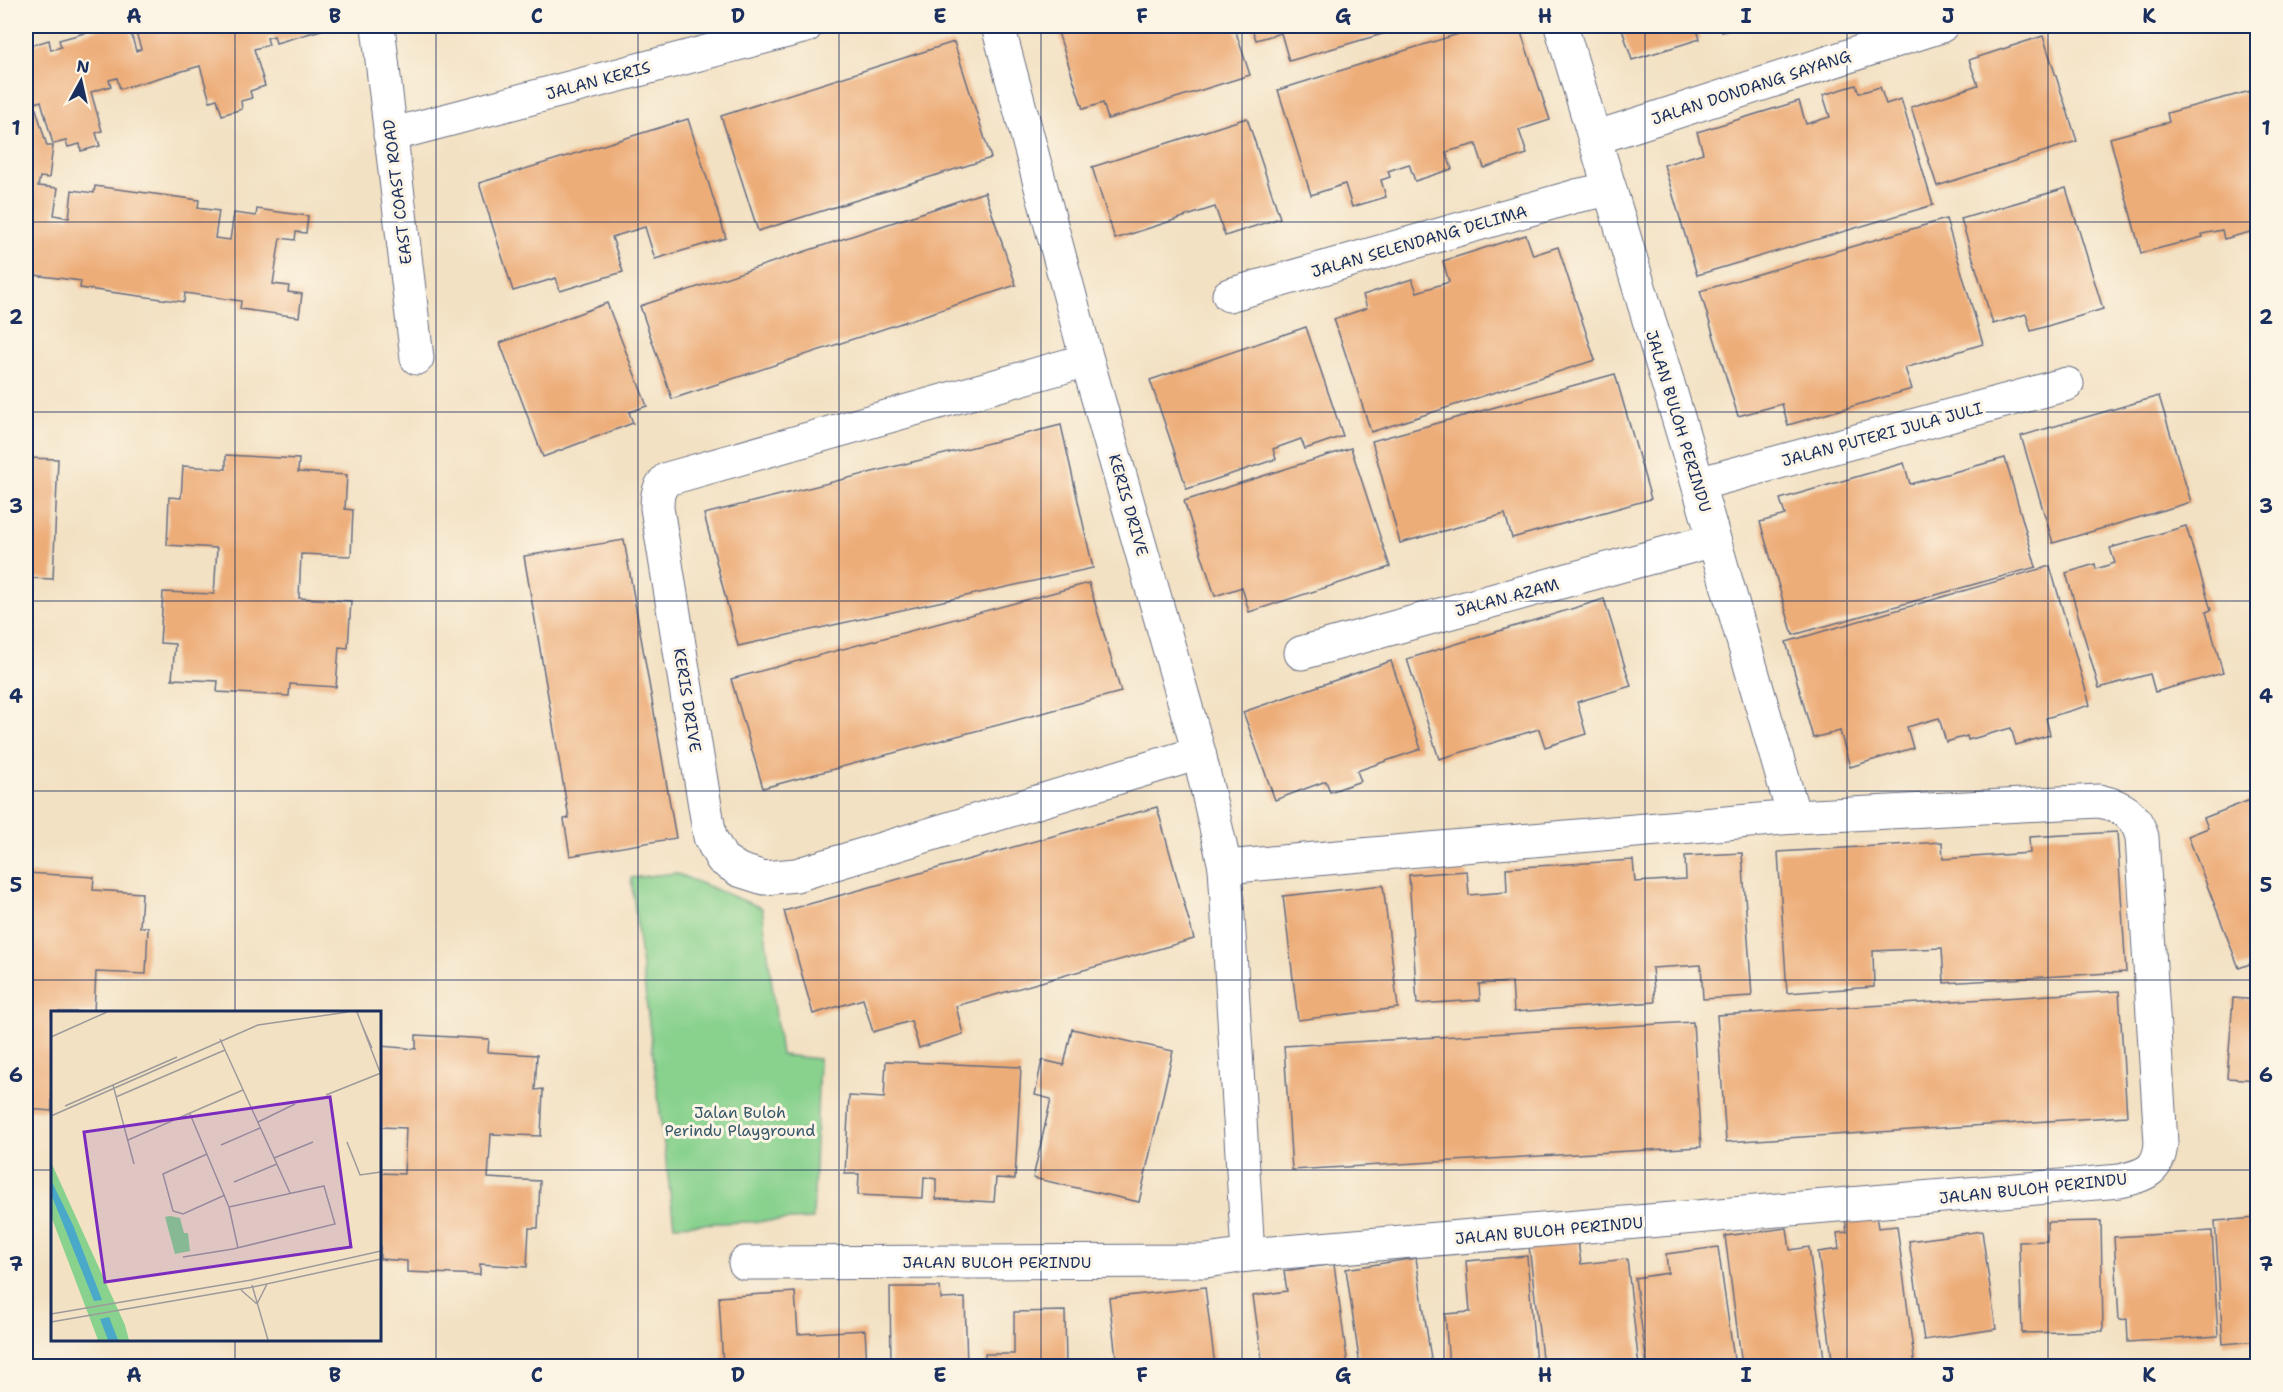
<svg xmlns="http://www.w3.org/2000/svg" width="2283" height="1392" viewBox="0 0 2283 1392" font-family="'Shantell Sans',sans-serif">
<rect width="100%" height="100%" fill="#fcf5e5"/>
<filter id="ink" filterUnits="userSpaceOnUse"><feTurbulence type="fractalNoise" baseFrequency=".0167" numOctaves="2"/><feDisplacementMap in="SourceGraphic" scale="12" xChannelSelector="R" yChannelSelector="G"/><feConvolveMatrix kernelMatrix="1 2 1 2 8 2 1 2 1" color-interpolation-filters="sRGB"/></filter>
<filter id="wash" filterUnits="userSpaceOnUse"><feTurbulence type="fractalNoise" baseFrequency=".008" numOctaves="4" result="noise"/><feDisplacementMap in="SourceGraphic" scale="24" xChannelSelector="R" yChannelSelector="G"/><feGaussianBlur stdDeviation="1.35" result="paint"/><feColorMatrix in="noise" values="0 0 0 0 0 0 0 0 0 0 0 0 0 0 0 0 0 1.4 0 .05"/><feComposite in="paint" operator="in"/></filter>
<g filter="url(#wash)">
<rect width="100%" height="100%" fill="#f3e1c3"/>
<!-- green -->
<path fill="#89d28e" stroke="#528076" stroke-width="1.5" d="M675,873L762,908L781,1055L819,1059L813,1219L674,1225L631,878Z"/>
<g id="blocks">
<!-- building -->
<g fill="#edad79">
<path d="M110,26H129L136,51L141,49L134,26H335L276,43L274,36L267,38L269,45L254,49L265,86L250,91L252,98L241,101L242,109L222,115L217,99L210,101L200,66L120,89L117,78L109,80L111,86L91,92L102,131L96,133L100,146L81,151L80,144L68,147L66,141L53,144L41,101L26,106V47L49,40L51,50L61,47L59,40Z"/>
<path d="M1056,26H1234L1250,75L1108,119L1103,103L1083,109Z"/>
<path d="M1251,26H1410L1289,61L1281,33L1256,40Z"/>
<path d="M1484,26H1519L1550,120L1519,130L1527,154L1484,168L1476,144L1446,152L1452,169L1415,181L1409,164L1388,171L1390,177L1381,180L1386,197L1352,207L1345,184L1311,195L1278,90Z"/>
<path d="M1621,26H1696L1700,39L1632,60Z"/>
<path d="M1720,26H1743L1722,32Z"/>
<path d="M2043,36L2077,141L1937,186L1911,107L1978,85L1969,60Z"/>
<path d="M954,42L991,158L758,231L721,116Z"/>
<path d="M1856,85L1859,93L1880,87L1886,104L1901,99L1933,205L1697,275L1664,165L1703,153L1697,132L1799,101L1806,124L1830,117L1823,95Z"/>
<path d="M2258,89V230L2224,239L2222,230L2202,234L2203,237L2141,253L2110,138L2169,122L2167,113Z"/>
<path d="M36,109L47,146H53L49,178L40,177L38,186L58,188L54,215L69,218L72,190L94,193L95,186L199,200L198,208L219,211L215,238L230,240L234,213L256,216L257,209L308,216L306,233L296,232L295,240L280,238L273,284L289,286L288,292L302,294L299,317L240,309L241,301L185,293L184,302L80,288L81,281L26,274V112Z"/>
<path d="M1247,118L1280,218L1225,236L1215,207L1115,239L1092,167Z"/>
<path d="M688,119L726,238L655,259L645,227L612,237L623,272L560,291L556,278L513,291L479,183Z"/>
<path d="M2066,188L2103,309L2031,331L2026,314L1993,324L1961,219Z"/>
<path d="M985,192L1016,285L672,399L640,306Z"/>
<path d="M1946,219L1983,344L1905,368L1912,389L1788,425L1782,404L1738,416L1700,291Z"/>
<path d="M1526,235L1533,255L1558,247L1595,360L1371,432L1334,319L1367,308L1363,295L1412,279L1417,292L1449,282L1443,261Z"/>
<path d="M607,303L647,406L629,412L633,423L543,457L500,343Z"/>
<path d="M1306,327L1343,436L1305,449L1301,439L1273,449L1276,459L1187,489L1150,380Z"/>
<path d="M1615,374L1651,499L1512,538L1505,514L1400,543L1372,441Z"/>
<path d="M2159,396L2191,502L2053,543L2021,436Z"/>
<path d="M1061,425L1093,568L738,646L704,514Z"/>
<path d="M1351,448L1390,567L1249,612L1242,587L1215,596L1184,501Z"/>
<path d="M226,455L299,459L298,472L347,475L345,509L353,510L351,556L301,554L299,598L351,601L348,648L339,647L336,687L290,684L289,696L217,692L218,681L172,679L175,644L160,643L163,592L214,594L217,548L167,545L169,497L181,498L183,466L226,469Z"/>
<path d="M26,458L58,459L53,579L26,578Z"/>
<path d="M2005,458L2036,567L1793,635L1760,522L1785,515L1780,499L1904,463L1910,484Z"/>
<path d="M2186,526L2211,610L2206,612L2223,673L2155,692L2150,674L2099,688L2066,573L2095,564L2096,569L2115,563L2110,548Z"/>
<path d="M624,540L676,838L570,856L564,819L569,818L524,556Z"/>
<path d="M2050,566L2090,705L2046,718L2050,735L2016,745L2011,728L1968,740L1967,736L1946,742L1939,718L1907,727L1913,748L1850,767L1840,731L1813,738L1786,642Z"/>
<path d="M1089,583L1121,692L763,788L731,679Z"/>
<path d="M1604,599L1631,686L1577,702L1586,734L1545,747L1539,729L1439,759L1407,659Z"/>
<path d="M1391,661L1421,749L1357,771L1361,781L1330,792L1326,781L1275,800L1243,712Z"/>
<path d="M2250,800L2254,811L2258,810V961L2239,968L2188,836L2208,828L2204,818Z"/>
<path d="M1157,807L1194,939L956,1006L963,1034L919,1048L911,1021L873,1032L863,999L813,1014L784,911Z"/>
<path d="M2117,832L2126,972L1944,983L1942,948L1873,951L1874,987L1787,993L1778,852L1942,842L1943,859L2030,853L2029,837Z"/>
<path d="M1742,853L1752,996L1703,999L1701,965L1652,968L1655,1002L1514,1012L1512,982L1479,984L1480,1000L1417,1004L1409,875L1467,871L1469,895L1507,892L1506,868L1633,860L1635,882L1686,879L1685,856Z"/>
<path d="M26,873L94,877L93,890L142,893L140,927H148L146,974L96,972L94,1012H52V1111L26,1109Z"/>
<path d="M1383,885L1398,1008L1298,1020L1283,896Z"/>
<path d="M2119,991L2127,1116L1726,1142L1717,1015Z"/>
<path d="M2233,998L2258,1000V1080L2227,1078Z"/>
<path d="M1693,1022L1701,1147L1292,1170L1284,1046Z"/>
<path d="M1072,1029L1173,1051L1139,1202L1033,1178L1051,1099L1035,1095L1042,1060L1064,1065Z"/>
<path d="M416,1035L489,1039L488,1052L537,1055L535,1090L543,1089L541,1136L491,1134L488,1178L540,1181L538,1228H529L527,1267L480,1264V1275L407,1272V1261L380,1259V1173L404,1174L406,1128L380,1127V1046L416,1049Z"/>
<path d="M886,1061L1021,1067L1015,1179L996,1178L994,1202L936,1199V1179L924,1177L923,1198L858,1195L859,1174H845L849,1096L884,1098Z"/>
<path d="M1876,1215L1878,1228L1897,1226L1915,1366H1833L1818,1252L1839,1249L1837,1233L1847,1232L1845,1219Z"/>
<path d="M2258,1218V1341L2223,1344L2215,1221Z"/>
<path d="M2101,1221L2103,1331L2022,1333L2019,1242L2047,1241V1222Z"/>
<path d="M1787,1228L1790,1250L1809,1247L1825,1366H1742L1725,1236Z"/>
<path d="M1982,1231L1996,1329L1924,1340L1909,1241Z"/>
<path d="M2212,1231L2218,1336L2128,1342L2127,1319L2119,1320L2114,1237Z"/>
<path d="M1578,1240L1581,1264L1627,1259L1639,1366H1543L1529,1246Z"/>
<path d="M1718,1247L1735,1366H1647L1635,1278L1668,1273L1666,1254Z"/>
<path d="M1527,1256L1536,1365L1449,1366L1445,1314L1470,1312L1466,1261Z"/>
<path d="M1416,1258L1432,1366H1360L1346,1269Z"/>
<path d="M1334,1264L1348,1366H1263L1253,1296L1287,1291L1284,1271Z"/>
<path d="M890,1287H940L941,1299L965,1298L967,1366H891Z"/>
<path d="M1205,1287L1215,1366H1117L1109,1298Z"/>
<path d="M795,1292L798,1334L865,1330L867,1366H723L719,1297Z"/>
<path d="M1065,1311L1066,1366H985V1354H1014V1312Z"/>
</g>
</g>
</g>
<g filter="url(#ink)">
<use href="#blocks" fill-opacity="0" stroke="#676d81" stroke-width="1.5"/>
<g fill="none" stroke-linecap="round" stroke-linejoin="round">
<defs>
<g id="street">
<path d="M378,26L417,358"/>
<path d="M998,26L1087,360L1199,753L1225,867L1248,1255"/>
<path d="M1561,26L1698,484L1794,817"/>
<path d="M390,135L806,26"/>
<path d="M1595,138L1941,26"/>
<path d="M1229,295L1576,196L1610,189"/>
<path d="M1087,360L667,479C658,488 657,496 657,508L710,837L722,859L739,870L764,878L796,875L1199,753"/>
<path d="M1698,484L2067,384"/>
<path d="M1301,653L1714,540"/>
<path d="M745,1263L1206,1261L1248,1255L2120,1181C2145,1175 2159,1171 2161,1143L2142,837C2136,814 2122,806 2099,801L1794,817L1225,867"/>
</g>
</defs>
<!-- street casing -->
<use href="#street" stroke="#676d81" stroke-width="35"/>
<!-- street -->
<use href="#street" stroke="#fff" stroke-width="33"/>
</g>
</g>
<!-- grid -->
<path fill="none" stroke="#1b2f5e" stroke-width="1.5" stroke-opacity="0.55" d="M235,26V1012M436,26V1366M638,26V1366M839,26V1366M1041,26V1366M1242,26V1366M1444,26V1366M1645,26V1366M1847,26V1366M2048,26V1366M26,222H2258M26,412H2258M26,601H2258M26,791H2258M26,980H2258M26,1170H52M380,1170H2258M235,1340V1366"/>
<g text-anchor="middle" stroke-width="6" stroke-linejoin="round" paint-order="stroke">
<!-- street labels -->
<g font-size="16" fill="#1b2f5e" stroke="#fcf5e5">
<text transform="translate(598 80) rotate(-15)" y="6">JALAN KERIS</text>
<text transform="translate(1751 87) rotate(-18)" y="6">JALAN DONDANG SAYANG</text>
<text transform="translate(397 192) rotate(-97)" y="6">EAST COAST ROAD</text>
<text transform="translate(1419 241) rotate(-16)" y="6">JALAN SELENDANG DELIMA</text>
<text transform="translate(1679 421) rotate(73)" y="6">JALAN BULOH PERINDU</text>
<text transform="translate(1882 434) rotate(-15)" y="6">JALAN PUTERI JULA JULI</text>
<text transform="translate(1129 505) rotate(74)" y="6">KERIS DRIVE</text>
<text transform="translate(1507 597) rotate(-15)" y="6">JALAN AZAM</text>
<text transform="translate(688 700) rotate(81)" y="6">KERIS DRIVE</text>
<text transform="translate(2033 1188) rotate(-6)" y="6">JALAN BULOH PERINDU</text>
<text transform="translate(1549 1230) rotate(-5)" y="6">JALAN BULOH PERINDU</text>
<text x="997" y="1268">JALAN BULOH PERINDU</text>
</g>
<!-- park labels -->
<g font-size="16" fill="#36586a" stroke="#fcf5e5">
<text x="740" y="1118">Jalan Buloh<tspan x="740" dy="18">Perindu Playground</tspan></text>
</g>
</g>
<!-- overview -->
<g transform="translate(51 1011)">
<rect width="330" height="330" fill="#f3e1c3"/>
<path d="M0,151L74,314L78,329H47L0,205ZM119,205L129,207L133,222H137L139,240L124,243L114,206Z" fill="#89d28e"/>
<path d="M0,169L22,214L51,289L43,290L0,183ZM58,306L67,329H57L49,308Z" fill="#4aa9c9"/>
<path fill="none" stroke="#9d9a9b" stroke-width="1.5" d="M306,1L330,64M311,14L321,37M0,26L56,1M169,28L239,182M62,74L83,153M275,84L330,62M65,86L174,39M14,95L126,46M139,103L178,196L187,237M0,105L207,14L297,1M207,111L244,93M77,129L192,79M296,131L309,164L330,161M170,134L209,117M156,143L112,163L122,200L132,203L174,184M223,147L262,131M183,171L226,153M132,246L182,238L284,213L273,175L178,196M201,274L217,329M190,279L206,293M206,293L216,273M0,303L200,269L330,240M0,311L202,276L330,248"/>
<path fill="#7b2cbf" fill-opacity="0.15" stroke="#7b2cbf" stroke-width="3" d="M279,86L300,236L54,271L33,121Z"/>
<rect width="330" height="330" fill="none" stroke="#1b2f5e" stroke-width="3"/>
</g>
<!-- margin -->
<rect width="2283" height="1392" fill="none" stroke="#fcf5e5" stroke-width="66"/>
<!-- north arrow -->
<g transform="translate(81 81) rotate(8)" stroke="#fcf5e5" stroke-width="4.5" paint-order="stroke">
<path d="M0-4.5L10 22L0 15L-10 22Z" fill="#1b2f5e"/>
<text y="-9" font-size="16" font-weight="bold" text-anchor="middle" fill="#1b2f5e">N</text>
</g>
<rect x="33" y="33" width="2217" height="1326" fill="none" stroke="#1b2f5e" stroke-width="2"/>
<g font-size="20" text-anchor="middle" font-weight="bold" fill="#1b2f5e">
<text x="134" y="23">A</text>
<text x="335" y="23">B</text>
<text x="537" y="23">C</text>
<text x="738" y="23">D</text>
<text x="940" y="23">E</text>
<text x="1142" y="23">F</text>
<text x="1343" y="23">G</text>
<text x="1545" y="23">H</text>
<text x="1746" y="23">I</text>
<text x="1948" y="23">J</text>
<text x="2149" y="23">K</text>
<text x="16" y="135">1</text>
<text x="2266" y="135">1</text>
<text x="16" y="324">2</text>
<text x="2266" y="324">2</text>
<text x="16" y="513">3</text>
<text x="2266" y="513">3</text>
<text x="16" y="703">4</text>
<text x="2266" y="703">4</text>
<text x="16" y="892">5</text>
<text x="2266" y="892">5</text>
<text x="16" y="1082">6</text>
<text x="2266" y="1082">6</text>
<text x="16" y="1271">7</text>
<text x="2266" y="1271">7</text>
<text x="134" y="1382">A</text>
<text x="335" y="1382">B</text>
<text x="537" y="1382">C</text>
<text x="738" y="1382">D</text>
<text x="940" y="1382">E</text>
<text x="1142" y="1382">F</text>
<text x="1343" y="1382">G</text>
<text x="1545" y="1382">H</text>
<text x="1746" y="1382">I</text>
<text x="1948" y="1382">J</text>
<text x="2149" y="1382">K</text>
</g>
</svg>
